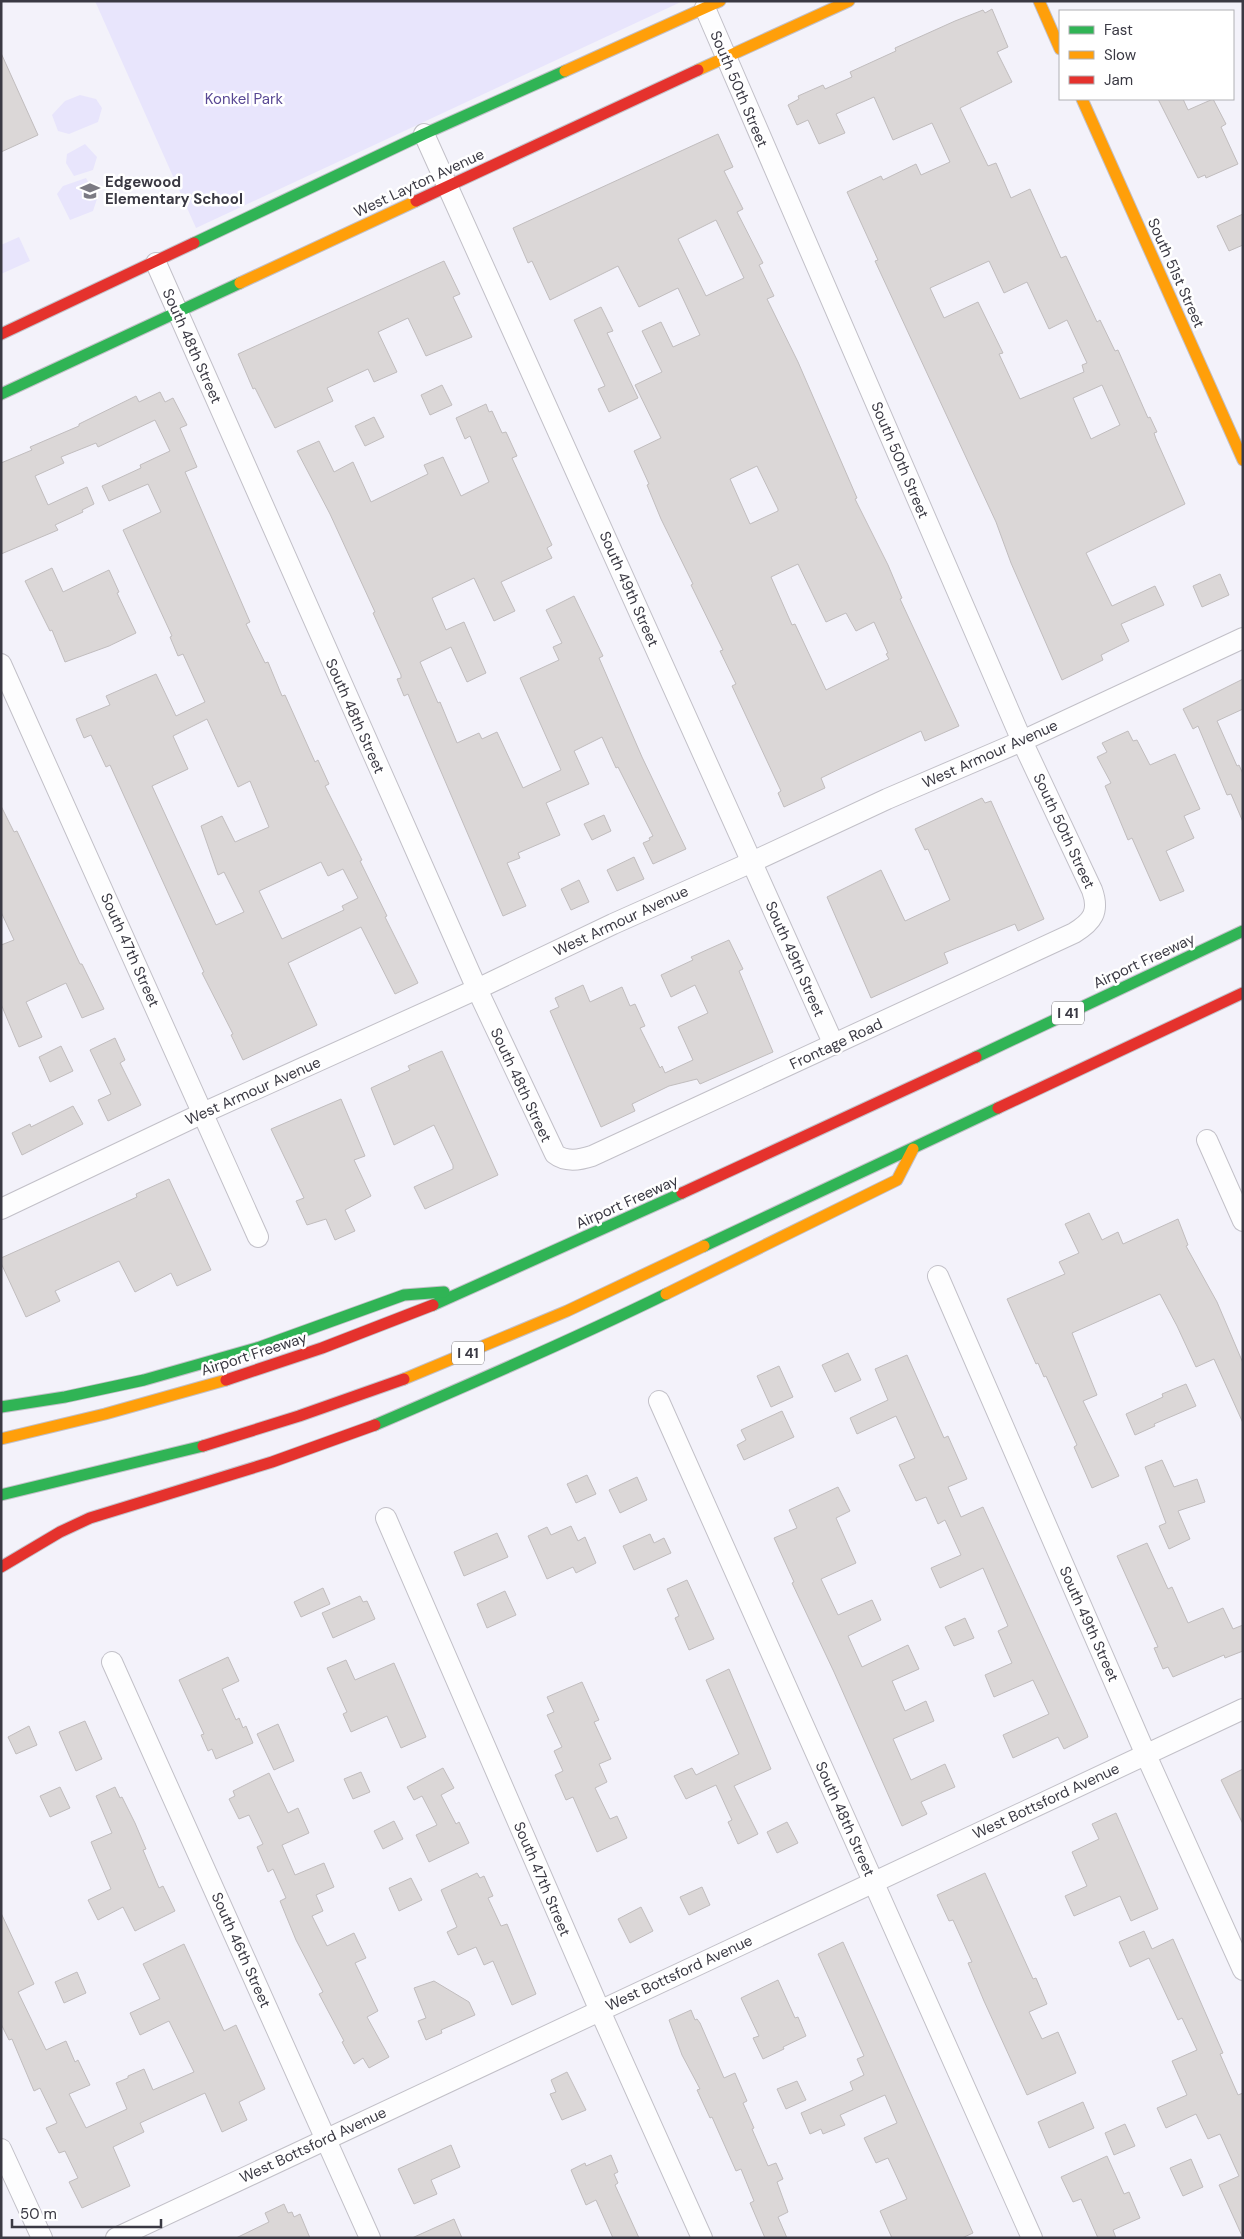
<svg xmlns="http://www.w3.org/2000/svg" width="1244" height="2239" viewBox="0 0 1244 2239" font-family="'DM Sans',sans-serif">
<rect width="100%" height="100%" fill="#f3f2fa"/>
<!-- green -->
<g fill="#e8e5fc">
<path d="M95,1H683L196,228Z"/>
<path d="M80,95L96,99L102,108L98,122L69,134L58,131L52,115L65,101Z"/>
<path d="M85,144L97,157L93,170L74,176L66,163L67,154Z"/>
<path d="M86,178L97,199L93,211L70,220L57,194L63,186Z"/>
<path d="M19,237L30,261L1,274V245Z"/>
</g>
<!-- building -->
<g fill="#dbd7d7" stroke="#c1bdbe" fill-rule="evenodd">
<path d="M992,9L1008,47L997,52L1012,82L960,108L988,166L996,163L1011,198L1030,189L1061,258L1066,256L1097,322L1100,320L1115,351L1118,350L1148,418L1150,417L1157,432L1154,433L1156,439L1185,504L1086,553L1112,606L1155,586L1164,605L1121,624L1129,641L1101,655L1103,660L1062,680L1011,563L996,522L875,261L878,260L847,192L881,176L883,180L916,164L921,175L950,162L932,123L893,140L874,97L836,114L845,133L819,144L808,120L797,125L788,105L799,99L798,96L823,85L825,89L852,77L850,72L896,51L895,48L955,21L983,10L985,13ZM989,261L1004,293L1027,282L1049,329L1067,320L1087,363L1082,365L1084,372L1020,399L999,354L1003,353L978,302L944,318L930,288ZM1102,385L1120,425L1091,439L1073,398Z"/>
<path d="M1,53L38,135L1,152Z"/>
<path d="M1158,99H1183L1188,110L1213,99L1226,124L1221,127L1238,164L1206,178L1205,175L1198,178Z"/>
<path d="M718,134L733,167L724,171L743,209L737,212L763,263L759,265L774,296L767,299L798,362L857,498L855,499L888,565L902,598L900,599L959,726L925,741L921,731L852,763L821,778L825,788L784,807L778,793L781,791L732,686L736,684L720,651L723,650L691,585L693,584L661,519L647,485L649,484L634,451L661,438L635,385L662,372L642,331L661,322L673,347L700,335L678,288L639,307L618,266L550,300L532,261L528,263L513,228ZM716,220L744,278L706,296L678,239ZM757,466L778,509V511L750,524L730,479ZM798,564L826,622L846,613L856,631L874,622L888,653L886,654L889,659L826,690L795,624L792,625L771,577Z"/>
<path d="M1243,214V245L1229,251L1217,226Z"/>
<path d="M444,261L460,294L453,297L472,337L426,356L408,318L378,332L397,372L374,382L368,369L327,388L333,401L275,428L255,388L253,389L238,354Z"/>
<path d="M601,307L613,331L607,333L638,398L609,412L598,389L605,386L574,320Z"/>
<path d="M442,385L452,405L430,415L421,395Z"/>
<path d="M160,392L165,402L173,398L187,425L180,428L197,467L185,472L250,622L246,624L265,663L268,662L282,696L285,695L315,762L318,760L329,784L325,786L362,860L360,861L387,916L385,917L418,983L395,994L361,927L288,963L317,1025L243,1060L231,1035L233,1034L202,973L204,972L193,948L110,765L106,767L91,735L84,738L76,719L110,705L106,696L156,674L176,716L205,702L183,654L178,656L170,637L172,636L123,530L161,512L148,484L109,501L102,486L141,468L140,465L170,451L155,420L98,447L96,443L61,457L64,463L35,476L48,505L87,487L94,504L82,510L83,512L55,525L58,530L1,554V463L32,450L30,447L79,426V424L136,396L139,402ZM207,719L238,787L250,781L269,827L235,842L222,816L201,826L218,875L224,872L244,912L216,925L152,786L188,769L173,736ZM321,862L328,876L343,869L358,898L342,906L344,910L282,939L259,891Z"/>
<path d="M486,404L489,412L492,411L502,433L506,432L517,456L512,458L552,545L547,548L552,558L501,582L515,611L494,621L474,578L432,598L446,630L464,622L486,673L467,682L451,647L420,662L438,703L440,702L457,743L479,733L482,739L497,732L523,788L561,770L520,678L559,660L553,647L562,643L546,610L574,596L603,656L599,658L642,757L686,849L653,864L643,843L650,840L649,838L653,836L618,767L616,768L602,737L574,751L589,784L546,803L560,835L518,853L520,858L507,863L526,906L503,916L412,704L408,694L404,696L397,679L401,678V675L373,613L375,612L330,514L297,451L319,441L334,472L353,462L371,502L428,474L424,465L443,457L461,496L489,482L470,436L465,439L456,418Z"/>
<path d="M374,417L384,437L365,446L355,426Z"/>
<path d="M52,568L63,592L109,570L119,592L117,593L136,633L109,646L65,662L52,630L50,631L25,581Z"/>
<path d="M1220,574L1229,595L1202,607L1193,586Z"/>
<path d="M1243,679V709L1217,721L1237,766L1239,765L1243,774V822L1231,794L1227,795L1198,726L1193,729L1183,709Z"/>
<path d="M1128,731L1133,741L1137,740L1150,765L1175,754L1200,809L1184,816L1194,838L1166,851L1184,891L1160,901L1132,838L1128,840L1118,816L1105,786L1111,783L1097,757L1107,752L1102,743Z"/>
<path d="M982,798L985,803L991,801L1044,919L1018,931L1015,924L944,953L948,963L871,998L827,897L881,870L905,921L950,900L928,849L925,850L915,829Z"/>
<path d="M1,806L14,832L17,831L80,964H82L104,1009L82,1018L66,983L26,1002L42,1037L19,1047L1,1004V945L14,940L1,912Z"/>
<path d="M604,815L611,831L592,840L584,824Z"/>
<path d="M634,857L644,879L617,891L607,870Z"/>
<path d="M579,880L589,902L571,910L561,889Z"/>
<path d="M729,940L743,969L739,971L773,1052L700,1084L697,1079L669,1086L632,1104L635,1111L601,1127L550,1011L559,1007L555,998L583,985L590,1002L622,987L630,1006L635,1004L645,1026L640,1028L660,1068L662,1066L665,1073L693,1060L678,1027L708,1013L695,985L671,997L661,975L693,960L691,957Z"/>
<path d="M115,1038L125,1060L120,1063L141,1105L108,1121L98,1100L111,1094L90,1050Z"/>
<path d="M61,1046L73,1071L50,1082L39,1057Z"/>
<path d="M442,1051L498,1175L425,1209L414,1187L453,1169V1165L434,1125L394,1145L371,1088L410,1070L408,1066Z"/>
<path d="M341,1099L365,1156L354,1160L371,1196L345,1210L355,1231L335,1240L326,1219L307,1225L296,1201L304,1198L271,1129Z"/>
<path d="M73,1106L83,1124L22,1155L12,1133L30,1124L31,1127Z"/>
<path d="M169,1179L211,1270L177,1286L171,1273L135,1292L119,1261L55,1291L60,1301L26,1317L1,1263V1258L137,1197L136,1194Z"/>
<path d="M1089,1213L1102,1240L1118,1232L1123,1244L1178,1219L1188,1245L1186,1246L1217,1302L1243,1363V1423L1214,1359L1196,1367L1177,1326L1160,1294L1072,1333L1097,1395L1083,1401L1119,1476L1092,1488L1074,1447L1077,1445L1046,1376L1044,1377L1038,1363L1036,1364L1007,1299L1065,1274L1059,1262L1079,1253L1065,1224Z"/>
<path d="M848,1353L861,1380L835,1392L822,1365Z"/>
<path d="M907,1355L944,1438L948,1436L967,1479L948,1487L961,1517L983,1507L1087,1734L1088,1737L1064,1749L1058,1737L1013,1758L1003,1735L1049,1714L1033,1680L994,1697L985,1675L1012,1663L998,1631L1008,1626L983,1568L940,1588L931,1568L961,1555L945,1520L938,1524L926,1497L916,1501L899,1465L915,1458L896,1416L857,1434L850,1418L888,1400L875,1369Z"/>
<path d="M779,1366L793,1397L771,1407L757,1376Z"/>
<path d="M1186,1384L1196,1406L1154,1424L1155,1426L1135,1435L1126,1414L1163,1397L1162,1394Z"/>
<path d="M782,1411L794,1437L744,1460L737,1445L746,1440L741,1430Z"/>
<path d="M1162,1460L1174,1487L1197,1479L1205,1502L1178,1511L1190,1539L1169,1549L1159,1526L1166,1523L1145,1467Z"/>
<path d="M587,1475L596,1494L576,1503L567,1484Z"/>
<path d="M637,1477L647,1500L620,1513L609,1490Z"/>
<path d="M838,1487L850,1511L836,1518L856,1563L821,1579L838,1615L872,1600L881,1620L848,1636L862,1667L908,1645L919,1669L892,1681L905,1711L926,1701L934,1721L893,1739L911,1780L945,1764L955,1787L921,1802L927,1814L902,1826L834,1672L792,1583L794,1582L774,1538L797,1528L789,1510Z"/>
<path d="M571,1526L578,1541L585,1537L596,1563L576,1573L573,1567L547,1579L528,1536L547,1527L551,1535Z"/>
<path d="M497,1533L508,1557L464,1576L454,1552Z"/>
<path d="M650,1534L654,1543L664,1538L671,1553L634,1570L623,1546Z"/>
<path d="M1147,1543L1168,1589L1172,1587L1188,1623L1223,1608L1233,1629L1243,1625V1651L1225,1658L1224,1655L1173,1677L1168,1667L1163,1669L1154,1648L1158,1647L1117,1556Z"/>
<path d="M687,1580L714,1639L689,1650L675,1618L679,1616L667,1589Z"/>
<path d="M323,1588L330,1604L301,1617L294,1602Z"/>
<path d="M505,1591L516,1615L487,1628L477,1604Z"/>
<path d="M360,1596L363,1602L367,1601L375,1619L333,1638L322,1613Z"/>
<path d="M965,1618L974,1638L954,1646L945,1627Z"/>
<path d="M228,1657L239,1681L222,1689L236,1720L239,1718L243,1728L246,1726L253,1743L216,1759L212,1749L208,1751L201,1735L204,1734L179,1680Z"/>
<path d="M346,1660L355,1680L394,1663L426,1737L401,1748L387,1716L351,1732L343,1714L347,1712L327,1668Z"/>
<path d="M729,1669L771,1769L734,1786L758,1834L738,1844L728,1822L732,1820L716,1785L686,1799L674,1776L692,1768L696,1775L739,1754L706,1680Z"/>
<path d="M582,1682L599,1720L594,1722L611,1759L599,1764L607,1782L595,1788L610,1819L617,1816L627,1838L597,1852L573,1797L566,1800L555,1775L563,1771L554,1751L562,1747L547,1715L554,1712L547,1697Z"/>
<path d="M85,1721L102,1759L76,1771L59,1732Z"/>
<path d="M278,1724L294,1761L274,1770L257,1734Z"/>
<path d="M29,1726L37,1745L16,1754L8,1737Z"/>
<path d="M443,1768L454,1788L441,1795L456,1824L459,1822L469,1843L429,1862L416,1835L437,1825L422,1796L414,1800L407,1787Z"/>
<path d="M1243,1769V1824L1221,1780Z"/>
<path d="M361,1772L370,1792L353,1799L344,1779Z"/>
<path d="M269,1773L288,1813L298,1808L309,1833L282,1845L295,1875L324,1863L334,1887L316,1895L323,1911L312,1916L327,1946L354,1933L366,1958L355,1963L378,2011L367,2017L389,2057L369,2068L363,2058L354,2064L342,2042L344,2041L319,1994L323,1992L296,1940L280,1901L286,1898L273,1869L268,1872L257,1847L263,1844L249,1815L239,1819L229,1799L235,1796L233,1791Z"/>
<path d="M60,1787L70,1808L50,1817L40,1796Z"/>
<path d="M115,1787L120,1798L122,1797L135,1823L146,1849L143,1850L159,1888L163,1886L175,1911L135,1931L123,1907L98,1920L88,1900L111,1889L91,1842L112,1833L96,1796Z"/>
<path d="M1116,1813L1158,1909L1131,1921L1120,1896L1074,1916L1065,1896L1087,1886L1072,1852L1099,1839L1092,1824Z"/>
<path d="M394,1821L403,1839L383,1849L374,1831Z"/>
<path d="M787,1822L798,1843L777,1853L767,1832Z"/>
<path d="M477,1873L480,1878L484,1876L493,1896L488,1898L501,1926L507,1924L536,1994L512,2005L493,1961L484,1965L476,1947L458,1955L447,1932L457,1927L441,1890Z"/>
<path d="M985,1873L1033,1979L1036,1978L1047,2004L1029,2012L1042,2039L1058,2032L1076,2073L1027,2095L984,2001L968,1963L972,1962L953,1920L949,1921L937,1895Z"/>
<path d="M411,1878L422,1900L399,1911L389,1888Z"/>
<path d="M702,1887L710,1905L689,1915L680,1897Z"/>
<path d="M641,1907L653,1931L630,1943L618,1919Z"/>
<path d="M1,1913L34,1984L18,1992L46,2050L66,2041L75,2062L78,2060L90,2085L69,2094L86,2128L127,2109L116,2083L128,2078V2076L144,2069L153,2090L194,2072L169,2021L140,2035L130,2013L160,1999L143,1964L184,1944L224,2031L236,2025L265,2089L239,2102L247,2120L222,2132L205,2093L140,2123L144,2132L113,2147L130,2186L82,2208L69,2182L78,2178L65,2151L59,2153L46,2128L57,2123L40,2088L34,2091L12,2039L9,2040L1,2024Z"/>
<path d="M1144,1931L1152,1949L1173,1939L1223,2053L1220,2054L1238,2095L1243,2093V2238L1219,2185L1239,2176L1220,2134L1208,2139L1196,2114L1166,2128L1157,2108L1187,2095L1172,2061L1197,2050L1182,2018L1178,2020L1149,1958L1130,1967L1119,1942Z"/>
<path d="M843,1942L973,2233L962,2238H892L880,2211L907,2199L888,2158L876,2163L864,2138L897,2123L885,2095L840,2115L845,2125L823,2134L821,2129L810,2134L801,2113L853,2090L850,2082L864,2075L857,2059L864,2056L818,1954Z"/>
<path d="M77,1972L86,1993L64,2003L55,1982Z"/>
<path d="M778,1980L795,2018L798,2017L806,2036L783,2047L784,2049L763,2059L753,2038L759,2036L741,1998Z"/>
<path d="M434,1981L469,2002L475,2015L441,2030L442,2033L426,2040L418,2021L426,2018L414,1988Z"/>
<path d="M691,2010L695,2020L697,2019L700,2023L724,2078L735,2073L747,2101L743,2103L754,2128L752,2129L768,2166L776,2163L783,2179L777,2182L788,2212L778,2217L787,2238H765L750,2203L754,2201L741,2169L736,2171L712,2117L710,2118L697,2090L700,2089L682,2055L669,2020Z"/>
<path d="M567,2072L586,2110L562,2120L550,2094L556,2092L551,2080Z"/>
<path d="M797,2081L806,2100L786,2109L777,2089Z"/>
<path d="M1083,2102L1094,2128L1049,2148L1038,2122Z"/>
<path d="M1125,2124L1135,2146L1114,2155L1105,2133Z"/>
<path d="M451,2145L460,2167L431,2180L437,2194L414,2204L398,2169Z"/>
<path d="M611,2155L618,2172L614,2174L618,2183L615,2185L639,2238H613L596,2200L586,2205L571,2170L585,2163L586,2166Z"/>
<path d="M1107,2156L1124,2194L1129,2192L1140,2218L1113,2230L1116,2238H1098L1081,2199L1073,2202L1061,2177Z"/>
<path d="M1191,2159L1203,2187L1183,2196L1170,2168Z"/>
<path d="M284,2204L288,2213L292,2212L294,2217L300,2214L310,2238H236L269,2222L265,2213Z"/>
<path d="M454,2219L462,2238H412Z"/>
</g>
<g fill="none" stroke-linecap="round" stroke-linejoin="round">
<defs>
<g id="street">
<path d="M424,134L834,1045"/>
<path d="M156,263L477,989L555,1154C565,1162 580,1160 592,1156L1074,933C1092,922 1100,912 1092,890L1022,741L705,8"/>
<path d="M1,664L258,1237"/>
<path d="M1207,1140L1243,1221"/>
<path d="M1,1209L203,1113L477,989L613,924L752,862L887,799L1022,741L1243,638"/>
<path d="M938,1276L1146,1755L1243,1970"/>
<path d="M659,1401L1032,2238"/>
<path d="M386,1518L600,2011L702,2238"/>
<path d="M112,1662L370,2238"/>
<path d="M1,2149L42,2238"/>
<path d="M116,2238L1243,1709"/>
</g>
<g id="fast">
<path d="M194,243L424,134L565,71"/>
<path d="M1,394L240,283"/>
<path d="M976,1057L1243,931"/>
<path d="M704,1246L998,1108"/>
<path d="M433,1305L682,1193"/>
<path d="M1,1407L65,1397L144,1380L260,1347L404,1295L444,1292"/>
<path d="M375,1425C473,1383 570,1341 666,1294"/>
<path d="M1,1495L203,1446"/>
</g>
<g id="slow">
<path d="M1039,1L1060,49"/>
<path d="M698,70L849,1"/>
<path d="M565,71L720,1"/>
<path d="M1082,99L1243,460"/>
<path d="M240,283L416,201"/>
<path d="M666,1294L897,1180L913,1149"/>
<path d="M404,1379L567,1311L704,1246"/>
<path d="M1,1439L105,1414L226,1380"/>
</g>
<g id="jam">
<path d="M416,201L698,70"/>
<path d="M1,334L194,243"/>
<path d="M998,1108L1243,993"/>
<path d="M682,1193L976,1057"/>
<path d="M226,1380L322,1348L433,1305"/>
<path d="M203,1446L299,1416L404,1379"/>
<path d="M1,1567L60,1532L90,1518L272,1462L375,1425"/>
</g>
</defs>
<!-- street casing -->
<use href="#street" stroke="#c2c0c8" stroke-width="22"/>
<!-- fast casing -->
<use href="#fast" stroke="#c2c0c8" stroke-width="13"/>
<!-- slow casing -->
<use href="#slow" stroke="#c2c0c8" stroke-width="13"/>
<!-- jam casing -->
<use href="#jam" stroke="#c2c0c8" stroke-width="13"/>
<!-- street -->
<use href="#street" stroke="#fdfdfe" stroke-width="20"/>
<!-- fast -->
<use href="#fast" stroke="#30b455" stroke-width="11"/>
<!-- slow -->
<use href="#slow" stroke="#ff9f0a" stroke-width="11"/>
<!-- jam -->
<use href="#jam" stroke="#e5322d" stroke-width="11"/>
</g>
<!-- icons -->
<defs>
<symbol id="school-bare" viewBox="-9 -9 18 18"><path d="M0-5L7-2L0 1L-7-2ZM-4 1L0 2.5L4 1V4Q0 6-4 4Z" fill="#7b7a83" stroke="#fff" stroke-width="2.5" paint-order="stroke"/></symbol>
</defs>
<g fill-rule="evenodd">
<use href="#school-bare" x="76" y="177" width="28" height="28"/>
</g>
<g text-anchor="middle" stroke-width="5" stroke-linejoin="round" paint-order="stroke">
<!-- shield labels -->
<g fill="#fff" stroke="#75747b" stroke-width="1">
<rect x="1052" y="1001.5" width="32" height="23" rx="4"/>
<rect x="452" y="1341.5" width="32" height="23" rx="4"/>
</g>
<g font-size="14" font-weight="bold" fill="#3a3943">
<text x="1068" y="1018">I 41</text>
<text x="468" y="1358">I 41</text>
</g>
<!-- street labels -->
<g font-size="15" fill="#3a3943" stroke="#fff">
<text transform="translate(739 89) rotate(67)" y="5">South 50th Street</text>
<text transform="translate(419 183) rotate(-25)" y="5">West Layton Avenue</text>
<text transform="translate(1176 273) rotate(66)" y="5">South 51st Street</text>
<text transform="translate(192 346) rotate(66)" y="5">South 48th Street</text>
<text transform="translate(900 460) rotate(67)" y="5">South 50th Street</text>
<text transform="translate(629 589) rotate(66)" y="5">South 49th Street</text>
<text transform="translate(355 716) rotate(66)" y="5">South 48th Street</text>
<text transform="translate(990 754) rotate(-24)" y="5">West Armour Avenue</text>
<text transform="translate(1064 831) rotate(65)" y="5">South 50th Street</text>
<text transform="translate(621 921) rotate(-25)" y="5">West Armour Avenue</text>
<text transform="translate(130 950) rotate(66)" y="5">South 47th Street</text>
<text transform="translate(795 959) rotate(66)" y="5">South 49th Street</text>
<text transform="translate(1144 961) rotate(-25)" y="5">Airport Freeway</text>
<text transform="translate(836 1044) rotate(-25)" y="5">Frontage Road</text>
<text transform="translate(521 1085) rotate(65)" y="5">South 48th Street</text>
<text transform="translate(253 1091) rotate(-24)" y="5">West Armour Avenue</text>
<text transform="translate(627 1202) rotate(-24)" y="5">Airport Freeway</text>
<text transform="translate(254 1354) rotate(-18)" y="5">Airport Freeway</text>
<text transform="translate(1089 1624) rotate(66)" y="5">South 49th Street</text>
<text transform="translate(1046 1801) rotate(-25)" y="5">West Bottsford Avenue</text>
<text transform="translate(845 1819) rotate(66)" y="5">South 48th Street</text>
<text transform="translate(542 1879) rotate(67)" y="5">South 47th Street</text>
<text transform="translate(241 1950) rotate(66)" y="5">South 46th Street</text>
<text transform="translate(679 1973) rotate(-25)" y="5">West Bottsford Avenue</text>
<text transform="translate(313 2145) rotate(-25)" y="5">West Bottsford Avenue</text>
</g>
<!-- park labels -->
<g font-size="15" fill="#594994" stroke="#fff">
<text x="244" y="104">Konkel Park</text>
</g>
<!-- poi labels -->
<g font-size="15" font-weight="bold" fill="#3a3943" stroke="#fff" text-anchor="start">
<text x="105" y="187">Edgewood<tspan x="105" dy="17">Elementary School</tspan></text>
</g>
</g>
<!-- border -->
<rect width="1244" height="2239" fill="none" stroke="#3a3943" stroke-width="5"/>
<!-- legend -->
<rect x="1059" y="10" width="175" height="90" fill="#ffffff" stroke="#b0b0b4"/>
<rect x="1069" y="26" width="25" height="8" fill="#30b455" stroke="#b0b0b4"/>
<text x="1104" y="35" font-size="15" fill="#3a3943">Fast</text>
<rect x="1069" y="51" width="25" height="8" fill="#ff9f0a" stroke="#b0b0b4"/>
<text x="1104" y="60" font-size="15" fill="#3a3943">Slow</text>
<rect x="1069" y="76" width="25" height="8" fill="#e5322d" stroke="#b0b0b4"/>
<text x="1104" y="85" font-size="15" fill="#3a3943">Jam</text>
<!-- scale -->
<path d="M12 2219v8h149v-8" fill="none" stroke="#3a3943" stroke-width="2.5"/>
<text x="20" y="2219" font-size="15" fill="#3a3943" stroke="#ffffff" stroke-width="4" paint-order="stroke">50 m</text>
</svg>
